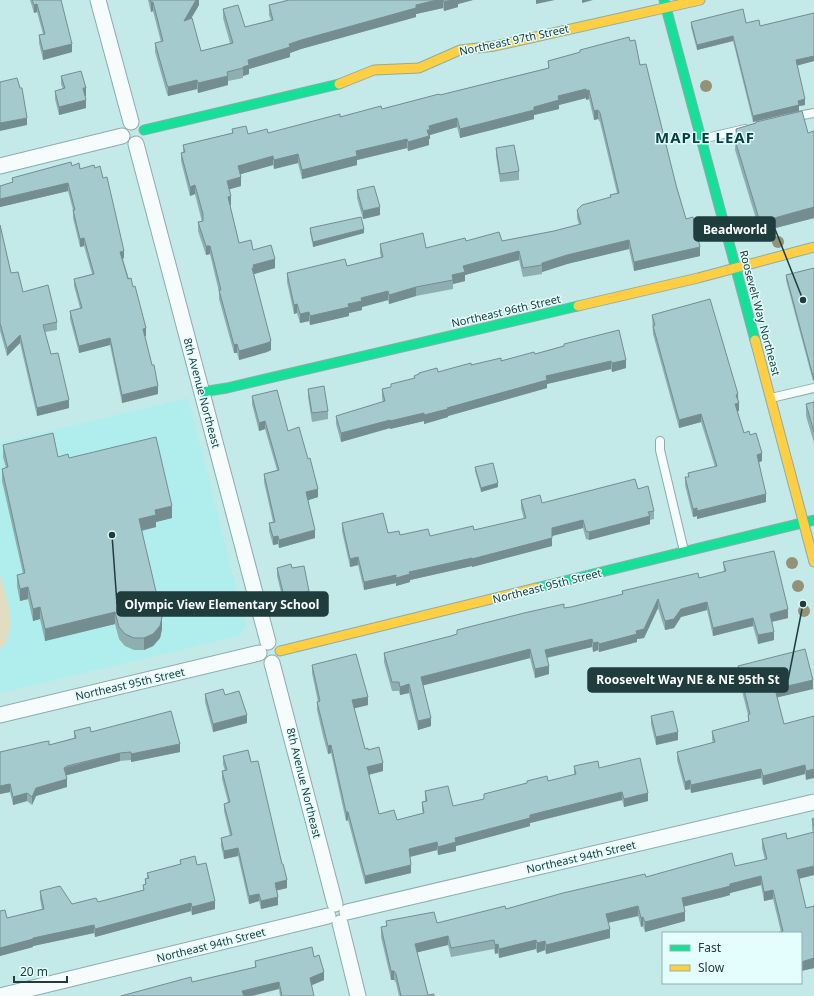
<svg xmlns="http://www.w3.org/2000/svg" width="814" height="996" viewBox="0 0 814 996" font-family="'Noto Sans',sans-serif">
<rect width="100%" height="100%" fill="#c3e9e9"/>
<!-- built -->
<path fill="#b0eeee" d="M188,398L246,626L239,636L0,693V443Z"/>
<!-- green -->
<path fill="#e0ddc2" d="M0,574C6,599 20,628 0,650Z"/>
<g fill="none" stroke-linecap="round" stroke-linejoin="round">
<defs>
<g id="lane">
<path d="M793,117L814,113"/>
<path d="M702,139L745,129"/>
<path d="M771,398L814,388"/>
<path d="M660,441V450L684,551"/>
</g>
<g id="street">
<path d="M98,0L131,122"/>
<path d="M136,144L268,642"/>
<path d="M0,166L122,136"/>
<path d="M272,663L335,904"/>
<path d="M0,715L259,653"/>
<path d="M347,912L814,802"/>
<path d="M340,923L358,996"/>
<path d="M0,996L328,916"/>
</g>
<g id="fast">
<path d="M664,0L755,340"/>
<path d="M144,130L339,84"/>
<path d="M202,392L227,388L578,306"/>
<path d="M536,588L814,520"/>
</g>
<g id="slow">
<path d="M339,84L374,70L419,68L460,50L495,46L700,0"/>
<path d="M578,306L698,278L814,247"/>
<path d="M755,340L814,562"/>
<path d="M280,651L536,588"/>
</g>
</defs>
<!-- lane casing -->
<use href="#lane" stroke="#8dabab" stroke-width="10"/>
<!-- street casing -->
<use href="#street" stroke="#8dabab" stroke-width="17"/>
<!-- fast casing -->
<use href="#fast" stroke="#8dabab" stroke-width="11"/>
<!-- slow casing -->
<use href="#slow" stroke="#8dabab" stroke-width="11"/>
<!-- lane -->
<use href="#lane" stroke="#f6fcfc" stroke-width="8"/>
<!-- street -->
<use href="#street" stroke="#f6fcfc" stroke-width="15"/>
<!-- fast -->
<use href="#fast" stroke="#16e098" stroke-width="9"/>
<!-- slow -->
<use href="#slow" stroke="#ffcf43" stroke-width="9"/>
</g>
<!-- trees -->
<g fill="#939276">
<circle cx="706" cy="86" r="6"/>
<circle cx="778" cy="242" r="6"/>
<circle cx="792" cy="563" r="6"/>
<circle cx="798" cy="586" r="6"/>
<circle cx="804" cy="611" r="6"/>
</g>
<!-- wall -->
<g fill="#8eaeb1">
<path d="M30,0H61L72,52L43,60L39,43V35L43,34L37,12L34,13Z"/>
<path d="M148,0H199V5L191,19L201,51L230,43L223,18V9L245,27L271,20L269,15V5L289,0H473L458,4V7L444,11L443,8L416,14V17L301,49L290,53V57L249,69V74L243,76V78L228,81V85L198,93L197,89L168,96L167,94L155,52V43L161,42L153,11L151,12Z"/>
<path d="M814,13V61L797,65L805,105L799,106V111L753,122L733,41L697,50L691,27V22L746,23L760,26Z"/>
<path d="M630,41L640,65L686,219L700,256L634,271L629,249L567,264L542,272V274L523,277L519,260L465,275V281L453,284V289L416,296L389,304L388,300L362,307V310L349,313V316L310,325L309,321L300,323L297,313L294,314L287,282V273L347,266L381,257L380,253V244L426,248L466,241H502L554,231L579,225L577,218V210L610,197V195L617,193L600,122L598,119L594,120L589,99L586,100V98L559,105V109L534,115V119L460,138L457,127L430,135V139H429V145L408,151L407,148L357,160V165L302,179L298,163L274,169L273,165L240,174L241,186L229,189L231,205H230L239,243L253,250L275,268L254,274L271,350L267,352L239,360L237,353H234L219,299V292L210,254L206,255L198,231V222H202L195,194L190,196L181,161V153L183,152V145L232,133V129L248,134L268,133L340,117L382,109L440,95L548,68V61L577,53L580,52V50Z"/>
<path d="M61,76L86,96H85L86,108L59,115L55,99V91L63,89L61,84Z"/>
<path d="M756,122L808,133L814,131V218L760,232L735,150L736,129L756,123Z"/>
<path d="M496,148L519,171V180L500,182L496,156Z"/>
<path d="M72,166L80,169L124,258L123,259L146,336H145L158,394L122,403L110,345L79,353L70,319V311L80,308L74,286V279L92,274L84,246L80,247L73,218V210L68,191L0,207V186L12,182V178Z"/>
<path d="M357,190L380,215L363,219L357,198Z"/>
<path d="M0,225L11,273L23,292L57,322V330L45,332L51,354L69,408L37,416L20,343L7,356L0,331Z"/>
<path d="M310,228L364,233L313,247L310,232Z"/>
<path d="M814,268L813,381L786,280V275Z"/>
<path d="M652,315L738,394L739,411H737L744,433L750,435L762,461L759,462L766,502L697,519V516L693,517L685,485V477H688V473L715,467L701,422L679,428L653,334Z"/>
<path d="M619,330L626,368L612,372L611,369L547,384V388L448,416V417L424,424V421L390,429V428L341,442L336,424V416L383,402L382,398V389L391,387V384L414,379V376L419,375V373L438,372L535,354Z"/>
<path d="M308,389L328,411V419L312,422L308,397Z"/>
<path d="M252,396L288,431L318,497L308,500L315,538L279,548L278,544L273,545L269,531V523L273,522L264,482V474L277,470L265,429L259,431L252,404Z"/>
<path d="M814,402V443L806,416V404Z"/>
<path d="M3,445L58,457L69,458L172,518L156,522V527L142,531L162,629L160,638L153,646L144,650H134L125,646L119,639L115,624L45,641L40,619L33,621L28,599L20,601L17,587V575L23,574L2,481V469L6,468L3,457Z"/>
<path d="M475,467L498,487L481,492L475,471Z"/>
<path d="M638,489L654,511V519L650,520V524L589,540L586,539L583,528L552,536V546L472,567V566L410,580V582L396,586V583L364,590L358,565L350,567L342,531V523L400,535L430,536L474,530L524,519L521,508V500L542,503Z"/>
<path d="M723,562L788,618L772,622L774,640L758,644L753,626L713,636L707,610L681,617L674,628L665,630L658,608L644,638L637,639V642L599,652L598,650L593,652L592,647L547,658L549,674L535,678L530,658L423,685L431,726L418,730L409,693L400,695L399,691H392L384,662V653L451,636L457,634V630L564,608L571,607L622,595V591L699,578L724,572Z"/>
<path d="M277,568H292L309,599L306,600V603L289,607L288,604H284L277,576Z"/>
<path d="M312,665L368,705L354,708L365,749L368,750L383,771L369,775L379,814L397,820L423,813L422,810V802L425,801V791L453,806L484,799V794L527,783V781H548L574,775V766L599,768L648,801L624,807L622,800L530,823V826L456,846V851L438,855L437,850L410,857L411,873L365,884L348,820L346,821L331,753L328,754L323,736L317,710V702H318L312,673Z"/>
<path d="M738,666L813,689L777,697L784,724L814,716L806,780L805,774L763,785L761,778L691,793L690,789L685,790L677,760V752L713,743L712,740V731L748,722V715L738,675Z"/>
<path d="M205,694L225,695L247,723L213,732L205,702Z"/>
<path d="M651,716L678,740L656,745L651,724Z"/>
<path d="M74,731L91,732L180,752L131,762V760L120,761L67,775H66L67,787L36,796L32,805L27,801L13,805L10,792L0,794V752L49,745L74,738Z"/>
<path d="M223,756L251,762L287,888L277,890L278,905L261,909L259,901L249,904L238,856L224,859L221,846V838L230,836L224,811V804L228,802L222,779V771H225L223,764Z"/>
<path d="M812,819L814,827V875L799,879L806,908L814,906V968L801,971V933L781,932L773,899L764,901L761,885L730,893V895L723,897L684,906L685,921L645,932L643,926L641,927L638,916L608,923L610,938L546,954L545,950L537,953L536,949L499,958L498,953L495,954L494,949L451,957L448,945L417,952L428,995L434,996H399L396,983L394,980H391L381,937V927L386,926V921L437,923L506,909L646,877L735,866L765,860L762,848V839H787L813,833L812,828Z"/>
<path d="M180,860L197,865L215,909L192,915L191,911L95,937L94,933L33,946V947L0,956V911L7,918L42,909L40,899V891L72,904L98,902L143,890V885L145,884V879L147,878V873L180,864Z"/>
<path d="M314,957L324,980L311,985L314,996H280L279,989L192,982L255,967V961Z"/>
</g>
<!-- shaded-wall -->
<g fill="#748d90">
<path d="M196,0H199V5L184,30V21Z"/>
<path d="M437,0H443V8L416,14V17L301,49L290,53V57L249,69V74L243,76V67L248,60L301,40L416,5Z"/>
<path d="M451,0H473L458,4V7L444,11V2Z"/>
<path d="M536,0H555L536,4Z"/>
<path d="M582,0H593L582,3Z"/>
<path d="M151,2H153V11L151,12Z"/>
<path d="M37,4V12L34,13V5Z"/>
<path d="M733,36V41L697,50V45Z"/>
<path d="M72,44V52L43,60V51Z"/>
<path d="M814,56V61L796,66V60Z"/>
<path d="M228,76V85L198,93V83Z"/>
<path d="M197,80V89L168,96V87Z"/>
<path d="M83,88H86V96L83,97Z"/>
<path d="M586,89V98L559,105V109L534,115V119L460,138V129L534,107L558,96Z"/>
<path d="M589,90V99L586,100V91Z"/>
<path d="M805,99V105L799,106V111L753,122V116L798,101Z"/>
<path d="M86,100V108L59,115V107Z"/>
<path d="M598,110V119L594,120V111Z"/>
<path d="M27,118V125L0,131V123Z"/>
<path d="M457,118V127L430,135V139H429V145L408,151V142L427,130L429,126Z"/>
<path d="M407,139V148L357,160V165L302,179V170L356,151Z"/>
<path d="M298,154V163L274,169V160Z"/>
<path d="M273,156V165L238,175V166Z"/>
<path d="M241,177V186L227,190V181Z"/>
<path d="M68,183V191L0,207V199Z"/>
<path d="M195,185V194L190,196V187Z"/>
<path d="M231,196V205L228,206V197Z"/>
<path d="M380,207V215L363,219V211Z"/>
<path d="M814,207V218L760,232V222Z"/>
<path d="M364,229V233L313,247V242Z"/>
<path d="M84,238V246L80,247V239Z"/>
<path d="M629,240V249L567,264L542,272V263L567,255Z"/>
<path d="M206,246H210V254L206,255Z"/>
<path d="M700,247V256L634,271V262Z"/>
<path d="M124,251V258L120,259V252Z"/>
<path d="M519,251V260L465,275V281L453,284L452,275L463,266Z"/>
<path d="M275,259V268L254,274L252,268L253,265Z"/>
<path d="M416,287V296L389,304V295Z"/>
<path d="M388,291V300L362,307V310L349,313V316L310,325V316L348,304L361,298Z"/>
<path d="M297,304V313L294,314V305Z"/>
<path d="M309,312V321L300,323V314Z"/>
<path d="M146,328V336H143V329Z"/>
<path d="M20,335V343L7,356V348Z"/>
<path d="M110,338V345L79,353V346Z"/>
<path d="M271,341V350L267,352L239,360V351Z"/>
<path d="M237,344V353H234V345Z"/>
<path d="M626,360V368L612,372V363Z"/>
<path d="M611,361V369L547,384V388L448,416V417L424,424V415L546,376Z"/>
<path d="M814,375V380L813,381V376Z"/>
<path d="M158,386V394L122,403V395Z"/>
<path d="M738,394V402L736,395Z"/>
<path d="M69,400V408L37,416V408Z"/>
<path d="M739,403V411L735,412V404Z"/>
<path d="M424,413V421L390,429V421Z"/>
<path d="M701,414V422L679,428V420Z"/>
<path d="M390,420V428L341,442V433Z"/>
<path d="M265,421V429L259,431V423Z"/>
<path d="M762,453V461L757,463V455Z"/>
<path d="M498,483V487L481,492V488Z"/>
<path d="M318,489V497L306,501V492Z"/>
<path d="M766,494V502L697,519V511Z"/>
<path d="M172,506V518L156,522V527L139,531V519L155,510Z"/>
<path d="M697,508V516L693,517V509Z"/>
<path d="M650,516V524L589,540V532Z"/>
<path d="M583,520V528L552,536V546L472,567V559L552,528Z"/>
<path d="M315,530V538L279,548V540Z"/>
<path d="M278,536V544L273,545V537Z"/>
<path d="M358,557V565L350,567V559Z"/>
<path d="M472,558V566L410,580V582L396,586V578L409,572Z"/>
<path d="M396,575V583L364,590V582Z"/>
<path d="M28,587V599L20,601V589Z"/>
<path d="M309,591V599L306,600V603L289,607V599Z"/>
<path d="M658,599V608L644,638L637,639V642L599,652V644L636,631Z"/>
<path d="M707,602V610L681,617L674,628L665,630V621L681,609Z"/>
<path d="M40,607V619L33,621V609Z"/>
<path d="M788,609V618L770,622V614Z"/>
<path d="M115,612V624L45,641V629Z"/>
<path d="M162,617V629L160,638L153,646L144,650V638Z"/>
<path d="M753,618V626L713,636V628Z"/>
<path d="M774,632V640L758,644V635Z"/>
<path d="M592,639V647L545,658V650Z"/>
<path d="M598,642V650L593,652V643Z"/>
<path d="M530,649V658L421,686V677Z"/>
<path d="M549,666V674L535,678V669Z"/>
<path d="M813,680V689L775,698V689Z"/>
<path d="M409,684V693L400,695V687Z"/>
<path d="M368,697V705L352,709V700Z"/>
<path d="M247,715V723L213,732V724Z"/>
<path d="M431,718V726L418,730V721Z"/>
<path d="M678,732V740L656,745V737Z"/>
<path d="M180,744V752L131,762V754Z"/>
<path d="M331,745V753L328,754V746Z"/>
<path d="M120,753V761L64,776V768Z"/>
<path d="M383,763V771L367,775V767Z"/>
<path d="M805,765V774L763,785V776Z"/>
<path d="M761,769V778L691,793V785Z"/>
<path d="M814,769V778L806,780V771Z"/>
<path d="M67,779V787L36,796L32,805V797L36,788Z"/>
<path d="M690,780V789L685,790V782Z"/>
<path d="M10,784V792L0,794V786Z"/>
<path d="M622,792V800L530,823V826L456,846V851L438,855V847L455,838L530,815Z"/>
<path d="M27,793V801L13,805V797Z"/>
<path d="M648,793V801L624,807V799Z"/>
<path d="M346,812H348V820L346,821Z"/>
<path d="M437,842V850L409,857V849Z"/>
<path d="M238,848V856L224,859V851Z"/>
<path d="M411,865V873L365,884V876Z"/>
<path d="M814,866V875L797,879V870Z"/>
<path d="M761,876V885L730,893V895L723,897L682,907V898L730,884Z"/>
<path d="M287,880V888L275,891V883Z"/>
<path d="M773,890V899L764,901V892Z"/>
<path d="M259,894V901L249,904V896Z"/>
<path d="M278,897V905L261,909V901Z"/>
<path d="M215,901V909L192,915V907Z"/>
<path d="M191,903V911L95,937V929Z"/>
<path d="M638,906V916L606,923V914Z"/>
<path d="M685,912V921L645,932V922Z"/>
<path d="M643,917V926L641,927V918Z"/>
<path d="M94,925V933L33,946V947L0,956V948L33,938Z"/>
<path d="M610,929V938L546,954V945Z"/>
<path d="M448,936V945L415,953V944Z"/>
<path d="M536,940V949L499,958V949Z"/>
<path d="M545,941V950L537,953V943Z"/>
<path d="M498,944V953L495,954V945Z"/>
<path d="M814,958V968L801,971V962Z"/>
<rect x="391" y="971" width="3" height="9"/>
<path d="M324,972V980L310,986V978Z"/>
<path d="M279,982V989L252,996H242V991Z"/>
</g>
<!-- building -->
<g fill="#a5cace" stroke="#748d90">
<path d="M32,0H61L72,44L43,51L39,35L45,34L37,4L34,5Z"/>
<path d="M150,0H196L184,21L192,18L201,51L233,43L223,9L238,5L245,27L273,20L269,5L289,0H437L416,5V8L301,40L289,44L290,47L248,60L249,65L243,67V68L227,72L228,76L198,83L197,80L168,87L167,85L155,43L163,41L153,2H151Z"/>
<path d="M443,0H451L444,2Z"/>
<path d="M743,9L746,23L759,20L760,26L814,13V56L796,60L805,99L798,101L799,105L753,116L733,36L697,45L691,22Z"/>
<path d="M629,37L630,41L635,40L640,65L646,64L676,185L686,219L693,217L700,247L634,262L629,240L567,255L542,263V265L523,268L519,251L463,266L465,272L452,275L453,280L416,287L389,295L388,291L361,298L362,301L348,304L349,307L310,316L309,312L300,314L297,304L294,305L287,273L345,259L347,266L383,257L380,244L423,233L426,248L465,238L466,241L499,232L502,241L554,231L581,224L577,210L582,205L611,197L610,195L619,193L600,113L598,110L594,111L589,90L586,91V89L558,96L559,100L534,107V110L460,129L457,118L429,126L430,130H427L429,136L408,142L407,139L356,151L357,156L302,170L298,154L274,160L273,156L238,166L241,177L227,181L231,196L228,197L239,243L251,240L253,250L271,245L275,259L253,265L254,268H252L271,341L267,343L239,351L237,344L234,345L219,290H221L210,246H206L198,222L203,221V214L195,185L190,187L181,153L185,152L183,145L233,133L232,129L246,126L248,134L267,129L268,133L340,114V117L381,106L382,109L439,94L440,95L549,68L548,61L577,53L580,52V50Z"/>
<path d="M81,71L86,88H83L86,100L59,107L55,91L65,88L61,76Z"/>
<path d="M17,78L20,88H22L27,118L0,123V82Z"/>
<path d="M802,111L808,133L814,131V207L760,222L735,140L737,139L736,129L756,123V122Z"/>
<path d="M514,145L519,171L500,174L496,148Z"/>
<path d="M71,162L72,166L79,163L80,169L94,165L95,168L100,166L103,178L107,177L124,251L120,252L128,279L131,278L133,287L135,286L146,328L143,329L152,365H154L158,386L122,395L110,338L79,346L70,311L82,308L74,279L94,274L84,238L80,239L73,210H75L68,183L0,199V186L13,182L12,178Z"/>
<path d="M374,186L380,207L363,211L357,190Z"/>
<path d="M361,217L364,229L313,242L310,228Z"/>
<path d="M0,225L11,273L18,272L23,292L48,285L57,322L43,325L51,354L58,353L69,400L37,408L20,335L7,348L0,323Z"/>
<path d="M814,268V375L813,376L786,275Z"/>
<path d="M710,299L738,394L736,395L739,403L735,404L744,433L749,431L750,435L756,433L762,453L757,455L766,494L697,511V508L693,509L685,477H689L688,473L717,466L701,414L679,420L653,326L655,325L652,315Z"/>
<path d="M619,330L626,360L612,363L611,361L546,376L547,380L447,408L448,409L424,415V413L390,421V420L341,433L336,416L385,401L382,389L391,387V384L415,378L414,376L419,374V373L437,368L438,372L471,363V365L501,358V361L534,352L535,354L564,346V344Z"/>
<path d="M324,386L328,411L312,413L308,389Z"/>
<path d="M277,390L288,431L299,427L308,459L310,458L318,489L306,492L315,530L279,540L278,536L273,537L269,523L275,522L264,474L279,470L265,421L259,423L252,396Z"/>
<path d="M814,402V432L806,404Z"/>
<path d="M53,433L58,457L68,454L69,458L156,437L172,506L155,510L156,515L139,519L162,617L160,626L153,634L144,638H134L125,634L119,627L115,612L45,629L40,607L33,609L28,587L20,589L17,575L25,573L2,469L8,467L3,445Z"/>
<path d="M493,463L498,483L481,488L475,467Z"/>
<path d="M635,479L638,489L648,486L654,511L648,512L650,516L589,532L586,531L583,520L552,528V538L472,559V558L409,572L410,574L396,578V575L364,582L358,557L350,559L342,523L383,513L388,533L399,531L400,535L428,529L430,536L473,526L474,530L526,518L521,500L540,495L542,503Z"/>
<path d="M774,551L788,609L770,614L774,632L758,635L753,618L713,628L707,602L681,609L674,619L665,621L658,599L644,629L636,631L637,634L599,644L598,642L593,643L592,639L545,650L549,666L535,669L530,649L421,677L431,718L418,721L409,684L400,687L399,682H392L384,653L451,636L457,634V630L524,613L564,604V608L571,607L623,594L622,591L698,573L699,578L726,571L723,562Z"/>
<path d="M291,564L292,568L304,566L309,591L306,592V595L289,599L288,595L284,596L277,568Z"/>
<path d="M805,649L813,680L775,689L784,724L814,716V769L806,771L805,765L763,776L761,769L691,785L690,780L685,782L677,752L715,742L712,731L749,721L748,715L750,714L738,666Z"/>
<path d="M356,654L368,697L352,700L365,749L368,748V750L379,747L383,763L367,767L379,814L394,810L397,820L424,813L422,802L427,801L425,791L448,786L453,806L484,799V794L527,783V781L547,776L548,781L576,774L574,766L598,761L599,768L640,758L648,793L624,799L622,792L530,815V818L455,838L456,842L438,847L437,842L409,849L411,865L365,876L348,812H346L331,745L328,746L317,702L320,701L312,665Z"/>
<path d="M223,689L225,695L239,691L247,715L213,724L205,694Z"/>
<path d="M171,711L180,744L131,754V752L120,753L67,766L64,768L67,779L36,788L32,797L27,793L13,797L10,784L0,786V752L43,742L49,741V745L76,738L74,731L90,727L91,732Z"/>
<path d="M673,711L678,732L656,737L651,716Z"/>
<path d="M248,750L251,762L258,761L282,864H283L287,880L275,883L278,897L261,901L259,894L249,896L238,848L224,851L221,838L232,835L224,804L230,802L222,771L227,770L223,756Z"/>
<path d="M814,818V827L812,819Z"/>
<path d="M814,832V866L797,870L806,908L814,906V958L801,962V933H777L783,931L773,890L764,892L761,876L730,884V886L723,888L682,898L685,912L645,922L643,917L641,918L638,906L606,914L610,929L546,945L545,941L537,943L536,940L499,949L498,944L495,945L494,940L451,948L448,936L415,944L428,995L434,994V996H401L396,974L394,971H391L381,927L387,926L386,921L434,912L437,923L505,906L506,909L563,893L645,874L646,877L732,853L735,866L767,859L762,839L786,833L787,839Z"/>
<path d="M195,856L197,865L206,863L215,901L192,907L191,903L95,929L94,925L33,938V939L0,948V911L5,910L7,918L44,909L40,891L60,886L72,904L96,898L98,902L144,890L143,885L146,884L145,879L149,878L147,873L181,864L180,860Z"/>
<path d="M312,947L314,957L319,955L324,972L310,978L314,996H282L279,982L242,991L244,996H121L191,977L192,982L256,967L255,961Z"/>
</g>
<g text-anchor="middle" stroke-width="3" stroke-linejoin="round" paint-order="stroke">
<!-- street labels -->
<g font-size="11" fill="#203d3d" stroke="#e3fefd">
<text transform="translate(514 40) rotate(-12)" y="4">Northeast 97th Street</text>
<text transform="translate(506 311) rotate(-13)" y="4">Northeast 96th Street</text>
<text transform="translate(760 313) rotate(75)" y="4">Roosevelt Way Northeast</text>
<text transform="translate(202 393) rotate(75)" y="4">8th Avenue Northeast</text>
<text transform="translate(547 586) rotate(-14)" y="4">Northeast 95th Street</text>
<text transform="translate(130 684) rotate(-13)" y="4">Northeast 95th Street</text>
<text transform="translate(304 783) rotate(76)" y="4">8th Avenue Northeast</text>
<text transform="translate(581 857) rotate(-13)" y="4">Northeast 94th Street</text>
<text transform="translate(211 945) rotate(-14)" y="4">Northeast 94th Street</text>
</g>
<!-- district labels -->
<g font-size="15" font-weight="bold" letter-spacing="1" fill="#064142" stroke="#e3fefd">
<text x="705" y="143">MAPLE LEAF</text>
</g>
</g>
<!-- callouts -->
<path fill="none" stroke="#203d3d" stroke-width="1.5" d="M803 300L775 229M112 535L117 604M803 604L788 680"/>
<g fill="#203d3d" stroke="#e3fefd" stroke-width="1.5">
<circle cx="803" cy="300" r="4"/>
<circle cx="112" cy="535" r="4"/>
<circle cx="803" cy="604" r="4"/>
</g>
<g fill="#203d3d" stroke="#203d3d" stroke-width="1.5">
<rect x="694" y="217" width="81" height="24" rx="4"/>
<rect x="117" y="592" width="211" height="24" rx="4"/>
<rect x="588" y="668" width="200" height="24" rx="4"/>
</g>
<g font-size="12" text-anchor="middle" font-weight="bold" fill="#fff">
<text x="735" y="234">Beadworld</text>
<text x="222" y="609">Olympic View Elementary School</text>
<text x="688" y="684">Roosevelt Way NE &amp; NE 95th St</text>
</g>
<!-- legend -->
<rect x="662" y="932" width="140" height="52" fill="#e3fefd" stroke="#95b1b0"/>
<rect x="670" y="945" width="20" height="6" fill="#16e098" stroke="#95b1b0"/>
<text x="698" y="952" font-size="12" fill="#203d3d">Fast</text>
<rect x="670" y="965" width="20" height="6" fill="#ffcf43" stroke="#95b1b0"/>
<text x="698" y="972" font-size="12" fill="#203d3d">Slow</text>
<!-- scale -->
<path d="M14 976v6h53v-6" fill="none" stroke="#203d3d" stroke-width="2"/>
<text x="20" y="976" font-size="12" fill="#203d3d" stroke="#e3fefd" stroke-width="3" paint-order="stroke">20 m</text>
</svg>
